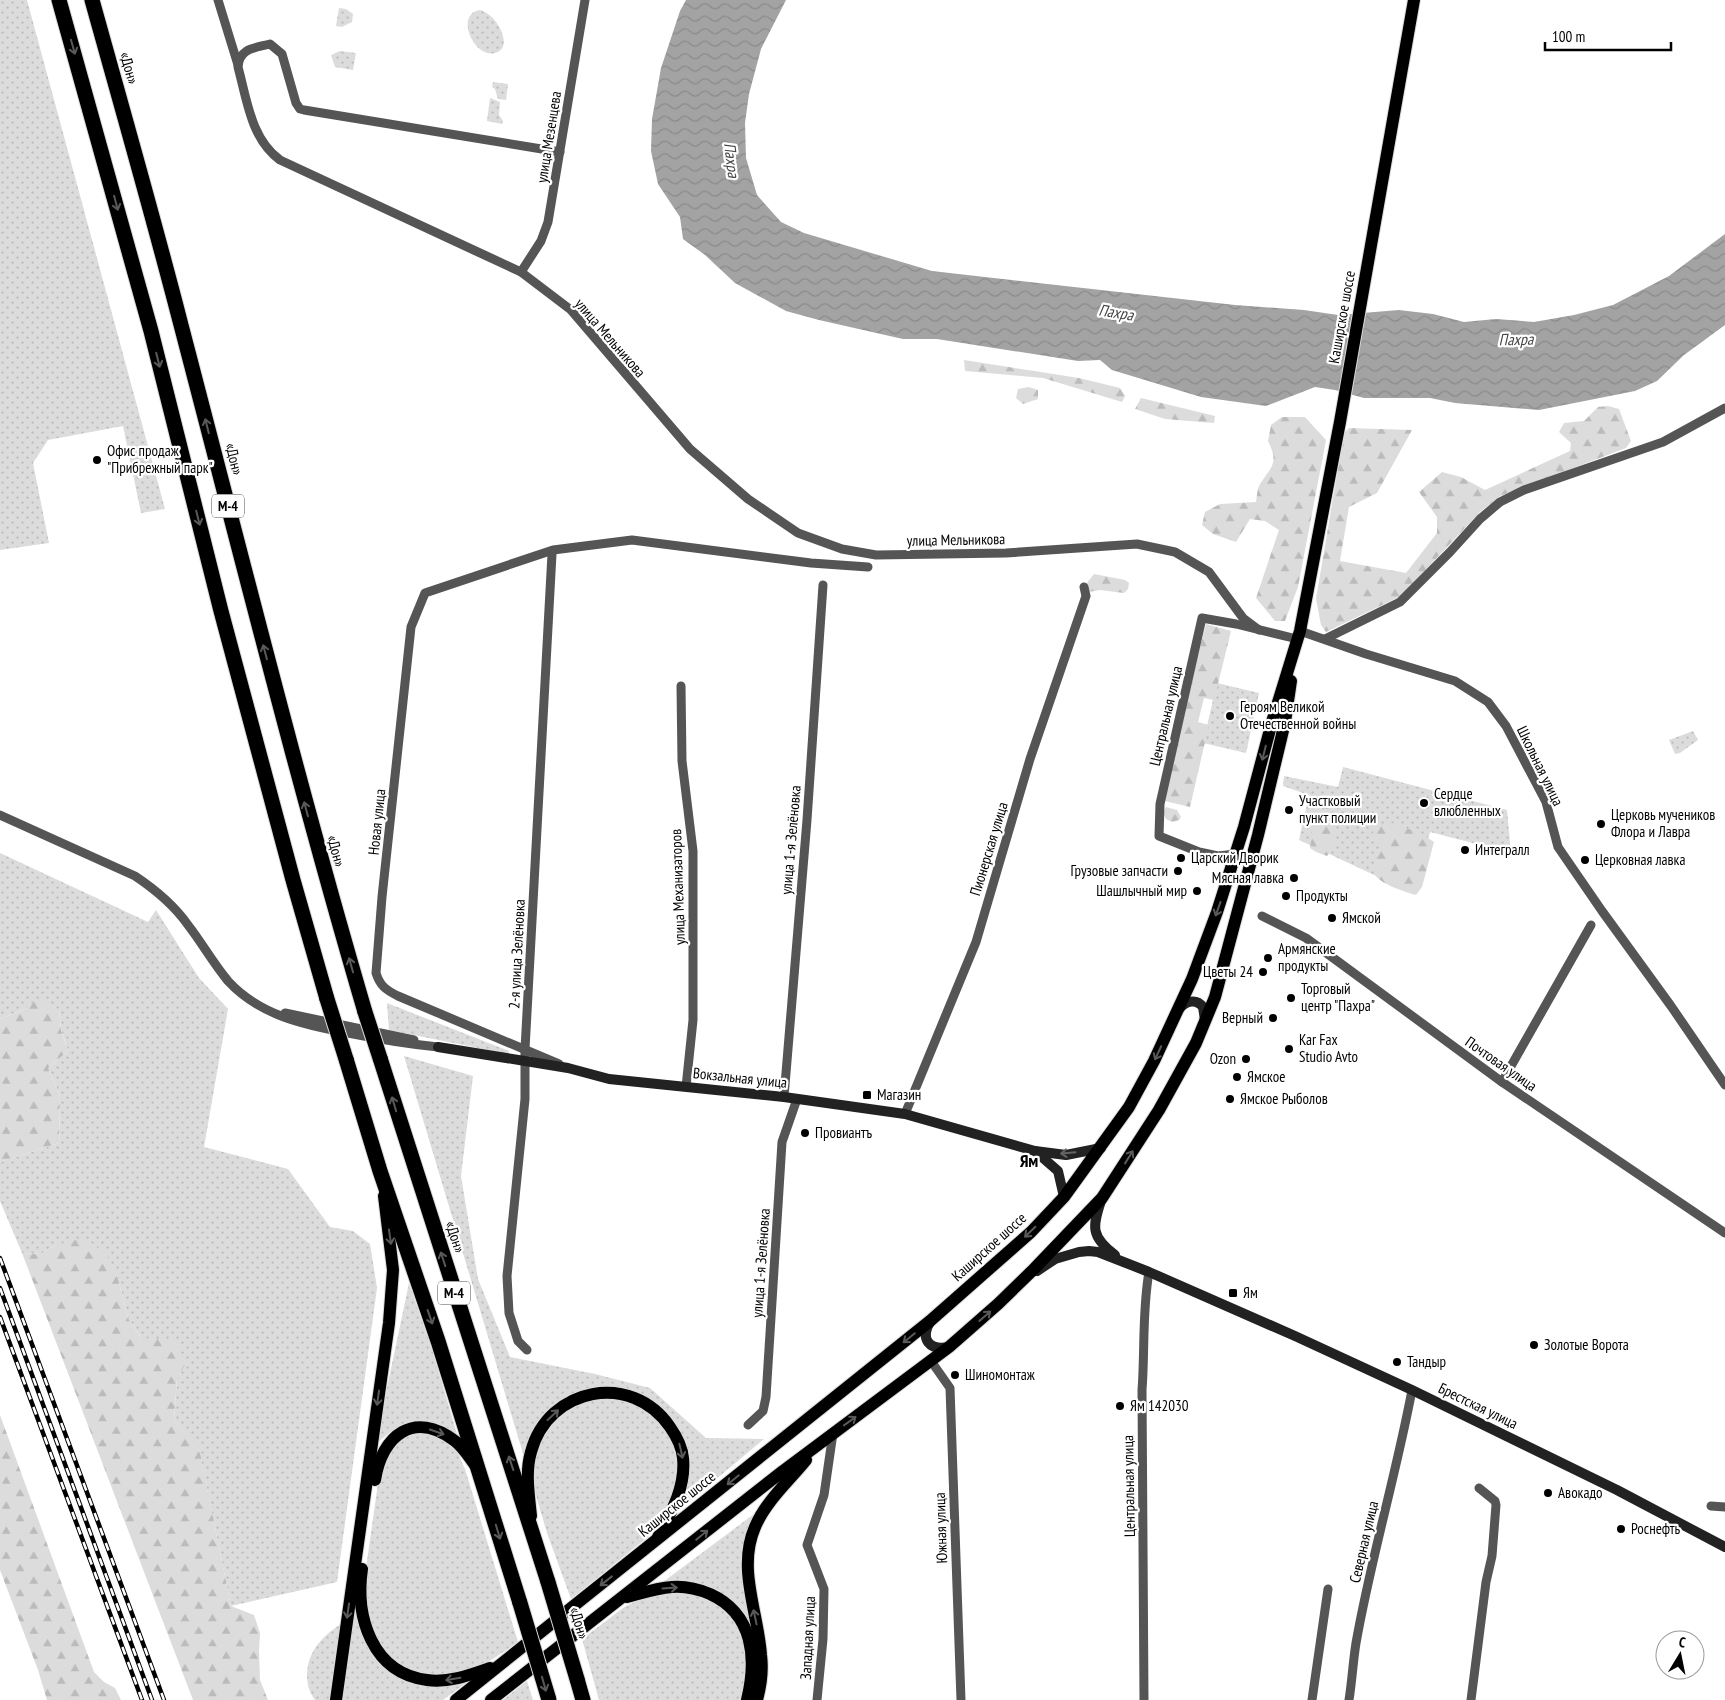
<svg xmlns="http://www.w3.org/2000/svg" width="1725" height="1700" viewBox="0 0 1725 1700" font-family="'PT Sans Narrow',sans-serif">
<defs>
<pattern id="grass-dots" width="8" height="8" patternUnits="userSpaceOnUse" patternTransform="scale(1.25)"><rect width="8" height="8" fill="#dcdcdc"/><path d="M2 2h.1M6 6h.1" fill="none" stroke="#bbb" stroke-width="1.8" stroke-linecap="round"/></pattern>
<pattern id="forest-firs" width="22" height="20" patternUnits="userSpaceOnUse" patternTransform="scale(1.25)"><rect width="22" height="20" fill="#dcdcdc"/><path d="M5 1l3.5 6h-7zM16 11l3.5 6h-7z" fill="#bbb"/></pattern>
<pattern id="water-waves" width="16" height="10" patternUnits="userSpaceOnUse" patternTransform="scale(1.25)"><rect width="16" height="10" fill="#a3a3a3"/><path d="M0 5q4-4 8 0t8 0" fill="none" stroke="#8b8b8b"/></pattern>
</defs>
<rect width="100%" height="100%" fill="#fff"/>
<!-- grass -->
<g fill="url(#grass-dots)">
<path d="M0,0H27L165,509L141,513L123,426L48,440L33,463L49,543L0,550Z"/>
<path d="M339,8L346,9L353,14L352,22L342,27L336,26Z"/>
<path d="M480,10C497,14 515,48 495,53C474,59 454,14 480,10Z"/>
<path d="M340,51L356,53L353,70L335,67L331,55Z"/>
<path d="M493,82L508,84L506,100L498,99L495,89L492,87Z"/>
<path d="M490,98L500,102L499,115L503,121L502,124L487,121Z"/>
<path d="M1217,683L1259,693L1246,753L1203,743Z"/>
<path d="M1693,731L1698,740L1680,753L1675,754L1669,740Z"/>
<path d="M1343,767L1507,810L1511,853L1430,832L1413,893L1299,840L1309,795L1283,786L1284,776L1338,787Z"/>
<path d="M0,853L148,922L156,910L199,978L228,1009L204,1147L288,1169L330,1227L353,1231L370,1244L377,1288L337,1582L231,1606L199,1449L174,1420L177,1379L185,1365L141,1338L128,1318L117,1274L56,1245L41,1254L22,1253L0,1201V1162L59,1143L60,1096L48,1068L68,1051L61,1029L59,1009L37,1000L25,1009L0,1019Z"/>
<path d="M387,1003L509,1051L508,1054L389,1030Z"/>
<path d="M404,1056L473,1076L461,1176L478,1279L510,1357L595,1374L650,1388L706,1438L764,1439L678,1511L685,1481L666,1414L592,1389L576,1393L563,1400L524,1457Z"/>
<path d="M409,1283L432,1349L457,1434C417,1415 408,1415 375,1445Z"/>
<path d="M602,1396L640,1404L666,1427L680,1460L676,1486L663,1518L649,1536L571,1599L547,1533L536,1496L533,1479V1465L543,1434L568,1407Z"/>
<path d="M411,1433C425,1433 441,1433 452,1444C458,1450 461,1461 465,1469L518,1642L484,1665L454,1675L418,1674L396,1664L373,1636L364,1587L367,1561L380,1469C385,1453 396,1439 411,1433Z"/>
<path d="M762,1508L751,1527L752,1630L736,1606L663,1582Z"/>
<path d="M662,1591L700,1594L732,1615L748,1648L744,1700H599L582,1639L623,1608L636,1601Z"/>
<path d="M355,1604L360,1630L371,1651L401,1678L471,1679L443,1700H340Z"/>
<path d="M342,1623L331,1700H315C309,1692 307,1684 307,1674C308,1650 323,1636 342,1623Z"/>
<path d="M527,1681L533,1700H503Z"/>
</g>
<!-- forest -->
<g fill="url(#forest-firs)">
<path d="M964,360L1079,378L1120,388L1125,396L1122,402L1043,378L965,371Z"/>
<path d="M1029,387L1038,390V399L1023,404L1016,398L1018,389Z"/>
<path d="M1141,398L1215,416L1214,423L1165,419L1135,409Z"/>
<path d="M1608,406L1619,409L1631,441L1626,448L1500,496L1480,512L1401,596L1326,632L1321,625L1316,599L1344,433L1349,428L1412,430L1377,493L1349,507L1340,561L1406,573L1437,533V517L1419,492L1442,472L1461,477L1485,490L1570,451L1571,443L1559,432L1564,423L1584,421L1598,407Z"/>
<path d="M1282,417H1305L1326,440L1298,587L1285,621H1275L1256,598L1279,530L1265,521L1250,519L1236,542L1213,534L1202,525L1205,512L1220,504L1256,502C1257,497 1257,490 1259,486C1270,467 1280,465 1268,441L1271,425Z"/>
<path d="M1094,574L1125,580L1129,583L1128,589L1124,593L1100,590L1089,592L1086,584Z"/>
<path d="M1206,624L1231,631L1214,700L1204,698L1198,722L1209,725L1190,807L1165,801L1193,675Z"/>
<path d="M1314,798L1328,802C1334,818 1341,844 1327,856L1316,852L1310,848L1312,832L1308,826C1310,817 1309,808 1310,799Z"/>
<path d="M1166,807L1177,810L1181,817L1179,820L1172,822L1166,819L1163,813Z"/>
<path d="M1393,823L1422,834L1434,842L1422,887L1416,895C1408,893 1377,883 1375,874C1374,868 1378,850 1380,843L1372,835L1376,825Z"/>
<path d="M37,999L59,1009L61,1030L68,1051L48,1068L60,1096L59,1143L0,1162V1019L25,1009Z"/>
<path d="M84,1238L106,1254L117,1274L128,1318L141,1338L176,1340L185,1365L177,1379L174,1420L199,1448L231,1606L254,1615L260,1633L259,1651L260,1680L268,1700H193L22,1253L41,1254L56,1245Z"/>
<path d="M0,1415L94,1672L104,1682L115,1688L121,1700H47L38,1670L0,1570Z"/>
</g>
<!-- water -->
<path fill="url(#water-waves)" d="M686,0H786L761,49L749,94L745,123L746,158L757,195L781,222L804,233L932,271L1235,305L1304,310L1338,315L1399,310L1433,314L1464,322L1496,319L1534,322L1574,315L1613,305L1669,276L1725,234V325L1684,355L1657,381L1635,391L1539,410L1455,403L1430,398H1364L1335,390L1315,387L1266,406L1201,397L1112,370L1100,360L1078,361L937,339H903L819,320L786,311L735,283L705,255L683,239L680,217L658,184L651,151L652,119L661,68L680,11Z"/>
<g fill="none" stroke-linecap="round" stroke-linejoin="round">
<defs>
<g id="primary">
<path d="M375,1480C382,1435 414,1410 455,1441C463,1447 469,1457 475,1465"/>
<path d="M531,1516C529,1495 525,1472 531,1452C548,1387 632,1371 670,1427C677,1437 682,1447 683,1458C686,1487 671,1513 658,1537"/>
<path d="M362,1569C355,1617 372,1673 427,1680C449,1683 470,1675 490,1668"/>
<path d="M627,1597C642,1593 657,1588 672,1587C685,1586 698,1589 710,1594C754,1614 757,1659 747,1700"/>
<path d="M336,1700L389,1323L393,1270L384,1196"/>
<path d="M456,1700L930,1321L1031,1232L1064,1197L1129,1107L1154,1061L1192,979L1217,912L1244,827L1272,722L1300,631L1340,422L1414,0"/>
<path d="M491,1700L783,1471L949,1347L998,1304L1034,1269L1102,1198L1159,1110L1196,1043L1215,997L1258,835L1285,722L1291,681"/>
<path d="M757,1700C761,1685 763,1670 761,1655C758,1612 737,1568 755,1527C766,1501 789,1481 806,1460"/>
</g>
<g id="highway">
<path d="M59,0L151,331L221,611L293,880L327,999"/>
<path d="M92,0C122,108 153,216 181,325C241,554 298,784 365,1012"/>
<path d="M380,1058L548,1582"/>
<path d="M346,1059L380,1171L438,1341L520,1603"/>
<path d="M577,1679L583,1700"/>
</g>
</defs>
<!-- primary casing -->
<use href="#primary" stroke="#dbdbdb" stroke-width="14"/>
<!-- highway casing -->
<use href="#highway" stroke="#dbdbdb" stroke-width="17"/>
<!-- street -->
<g stroke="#555" stroke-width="9">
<path d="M218,0L238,65"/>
<path d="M560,152L304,110L300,109L296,103L282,54L270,44C255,48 239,48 238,67C247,100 251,139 280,160L521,272L571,310L690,449L748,499L798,533L842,549L876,555L1006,553L1137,544L1175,552L1209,572L1243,618L1259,630"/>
<path d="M521,272L541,241L548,222L585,0"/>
<path d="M1300,631L1366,654L1455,681L1488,702L1506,726L1546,802L1558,847L1602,911L1671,1006L1725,1085"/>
<path d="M1325,639L1400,602L1450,552L1480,519L1500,502L1524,490L1663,442L1725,408"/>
<path d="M681,686L682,761L693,851V1020L686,1087"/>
<path d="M0,815L135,876C156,890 174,905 188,925C202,943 213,963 228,981C259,1015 304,1025 348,1033C378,1039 408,1044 438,1047"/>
<path d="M1236,854L1218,856L1199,852L1159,836L1160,804L1202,618L1236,624L1297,639"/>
<path d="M1262,916L1306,938L1502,1082L1725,1233"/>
<path d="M285,1013L414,1040"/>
<path d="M559,1064L398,996C386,990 380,986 376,973L382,897L411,627L425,593L553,550L632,540L811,563L868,567"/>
<path d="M1502,1082L1591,925"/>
<path d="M784,1097L807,820L823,585"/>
<path d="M905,1114L976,942L1030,759L1086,596L1084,587"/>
<path d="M527,1350L518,1341L509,1313L507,1276L525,1099V1049L552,554"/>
<path d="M931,1361L950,1388L961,1700"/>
<path d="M748,1425L763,1411L766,1397L782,1142L797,1099"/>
<path d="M1711,1506L1725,1507"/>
<path d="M817,1700L823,1639L824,1589L807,1545L824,1495L833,1433"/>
<path d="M1144,1700L1142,1390C1145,1351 1142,1311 1149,1272"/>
<path d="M1312,1700L1328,1589"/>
<path d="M1349,1700C1352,1681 1353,1662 1356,1643C1371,1558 1396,1475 1412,1390"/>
<path d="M1471,1700L1486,1582L1492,1556L1496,1505L1495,1501L1479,1488"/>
</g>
<!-- secondary -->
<g stroke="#222" stroke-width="10">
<path d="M1179,1009C1186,1001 1196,998 1203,1007L1205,1020"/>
<path d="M438,1047L568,1068L609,1079L784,1097L905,1114L1035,1151L1066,1155L1101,1148"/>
<path d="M1035,1151L1058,1171L1064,1197"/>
<path d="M1101,1201C1092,1227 1091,1237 1115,1255"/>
<path d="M1037,1271L1055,1259L1079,1252L1089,1251L1098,1252L1149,1272L1295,1336L1412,1390L1617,1490L1725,1547"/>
<path d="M930,1322C920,1339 929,1351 949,1347"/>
</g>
<!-- primary -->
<use href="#primary" stroke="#000" stroke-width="12"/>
<!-- highway -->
<use href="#highway" stroke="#000" stroke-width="15"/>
<defs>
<g id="rail">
<path d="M0,1258L164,1700"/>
<path d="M0,1288L152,1700"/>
<path d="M0,1317L142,1700"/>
</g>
</defs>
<!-- rail casing -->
<use href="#rail" stroke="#000" stroke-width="4.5"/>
<!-- rail -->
<use href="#rail" stroke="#fff" stroke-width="2.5" stroke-dasharray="8" stroke-linecap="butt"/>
<defs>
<g id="highway-bridge">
<path d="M327,999L346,1059"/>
<path d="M365,1012L380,1058"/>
<path d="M548,1582L577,1679"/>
<path d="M520,1603L549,1700"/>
</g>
</defs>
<!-- highway-bridge casing -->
<use href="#highway-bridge" stroke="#dbdbdb" stroke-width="17" stroke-linecap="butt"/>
<!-- highway-bridge -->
<use href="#highway-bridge" stroke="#000" stroke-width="15"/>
</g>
<!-- one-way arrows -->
<defs><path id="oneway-shaft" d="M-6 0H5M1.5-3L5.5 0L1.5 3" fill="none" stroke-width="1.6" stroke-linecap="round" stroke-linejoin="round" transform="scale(1.25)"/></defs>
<g stroke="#595959">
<use href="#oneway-shaft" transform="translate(73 47) rotate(74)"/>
<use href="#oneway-shaft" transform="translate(116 203) rotate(75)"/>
<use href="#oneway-shaft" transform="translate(158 360) rotate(76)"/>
<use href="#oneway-shaft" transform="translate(207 426) rotate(-104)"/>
<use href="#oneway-shaft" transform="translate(198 518) rotate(76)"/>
<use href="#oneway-shaft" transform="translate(265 652) rotate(-105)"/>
<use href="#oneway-shaft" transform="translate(1264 753) rotate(104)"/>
<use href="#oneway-shaft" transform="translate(306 809) rotate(-105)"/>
<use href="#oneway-shaft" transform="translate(1218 909) rotate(110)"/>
<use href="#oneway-shaft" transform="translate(351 965) rotate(-106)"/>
<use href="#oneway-shaft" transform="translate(1158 1053) rotate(115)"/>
<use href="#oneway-shaft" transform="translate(394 1104) rotate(-107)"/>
<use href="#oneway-shaft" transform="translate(1129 1157) rotate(-58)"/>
<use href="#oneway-shaft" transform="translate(1030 1232) rotate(136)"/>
<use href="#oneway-shaft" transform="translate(390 1237) rotate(82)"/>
<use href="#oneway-shaft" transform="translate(443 1259) rotate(-108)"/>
<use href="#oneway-shaft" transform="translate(985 1316) rotate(-41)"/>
<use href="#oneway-shaft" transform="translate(430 1317) rotate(71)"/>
<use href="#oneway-shaft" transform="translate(909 1338) rotate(141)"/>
<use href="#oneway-shaft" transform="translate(378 1398) rotate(98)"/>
<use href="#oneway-shaft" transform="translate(553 1415) rotate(-43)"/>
<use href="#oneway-shaft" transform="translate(850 1421) rotate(-36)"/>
<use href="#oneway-shaft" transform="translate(437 1432) rotate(19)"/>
<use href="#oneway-shaft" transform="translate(681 1451) rotate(77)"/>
<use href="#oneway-shaft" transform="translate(511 1463) rotate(-108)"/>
<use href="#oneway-shaft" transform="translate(733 1480) rotate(141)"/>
<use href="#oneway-shaft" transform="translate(498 1532) rotate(73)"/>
<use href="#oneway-shaft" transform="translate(702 1535) rotate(-39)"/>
<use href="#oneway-shaft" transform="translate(606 1581) rotate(142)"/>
<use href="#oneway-shaft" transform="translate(670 1588) rotate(-4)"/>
<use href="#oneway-shaft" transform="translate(348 1611) rotate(98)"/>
<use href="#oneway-shaft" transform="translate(755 1617) rotate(-102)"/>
<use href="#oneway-shaft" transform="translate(453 1679) rotate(171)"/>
<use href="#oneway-shaft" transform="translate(544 1684) rotate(74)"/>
</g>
<use stroke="#646464" href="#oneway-shaft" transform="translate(1068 1153) rotate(175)"/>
<!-- markers -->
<g fill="#000" stroke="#fff" stroke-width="2">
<circle cx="97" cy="460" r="5"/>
<circle cx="1230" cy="716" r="5"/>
<circle cx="1424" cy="803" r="5"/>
<circle cx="1289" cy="810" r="5"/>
<circle cx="1601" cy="824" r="5"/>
<circle cx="1465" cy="850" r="5"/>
<circle cx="1181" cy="858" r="5"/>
<circle cx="1585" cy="860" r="5"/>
<circle cx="1178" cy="871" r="5"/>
<circle cx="1294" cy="878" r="5"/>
<circle cx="1197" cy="891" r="5"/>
<circle cx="1286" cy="896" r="5"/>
<circle cx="1332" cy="918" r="5"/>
<circle cx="1268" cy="958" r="5"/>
<circle cx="1263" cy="972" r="5"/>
<circle cx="1291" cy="998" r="5"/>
<circle cx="1273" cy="1018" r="5"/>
<circle cx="1289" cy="1049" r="5"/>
<circle cx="1246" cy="1059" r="5"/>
<circle cx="1237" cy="1077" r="5"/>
<rect x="862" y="1090" width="10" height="10" rx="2.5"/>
<circle cx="1230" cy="1099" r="5"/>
<circle cx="805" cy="1133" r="5"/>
<rect x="1228" y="1288" width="10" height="10" rx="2.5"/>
<circle cx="1534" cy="1345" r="5"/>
<circle cx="1397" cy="1362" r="5"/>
<circle cx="955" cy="1375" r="5"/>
<circle cx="1120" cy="1406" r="5"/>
<circle cx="1548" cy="1493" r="5"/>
<circle cx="1621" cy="1529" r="5"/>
</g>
<g text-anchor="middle" stroke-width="4.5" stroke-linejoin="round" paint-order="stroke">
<!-- shield labels -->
<g fill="#fff" stroke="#4c4c4c" stroke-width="1">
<rect x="212" y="494.5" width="32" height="23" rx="4"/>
<rect x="438" y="1281.5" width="32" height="23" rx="4"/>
</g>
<g font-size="14" font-weight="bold" fill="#000">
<text x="228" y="511">М-4</text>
<text x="454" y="1298">М-4</text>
</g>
<!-- street labels -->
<g font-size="15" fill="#000" stroke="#fff">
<text transform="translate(129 68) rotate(74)" y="5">«Дон»</text>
<text transform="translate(549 137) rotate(-81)" y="5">улица Мезенцева</text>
<text transform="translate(1342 317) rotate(-80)" y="5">Каширское шоссе</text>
<text transform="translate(610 338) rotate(49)" y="5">улица Мельникова</text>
<text transform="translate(234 459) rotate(76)" y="5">«Дон»</text>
<text transform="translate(956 540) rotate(-1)" y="5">улица Мельникова</text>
<text transform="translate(1166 716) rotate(-77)" y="5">Центральная улица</text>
<text transform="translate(1540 766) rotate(64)" y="5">Школьная улица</text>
<text transform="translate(377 822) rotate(-84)" y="5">Новая улица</text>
<text transform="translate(791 840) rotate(-85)" y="5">улица 1-я Зелёновка</text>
<text transform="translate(989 849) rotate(-73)" y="5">Пионерская улица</text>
<text transform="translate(336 851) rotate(75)" y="5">«Дон»</text>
<text transform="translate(678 887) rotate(-92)" y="5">улица Механизаторов</text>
<text transform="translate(517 954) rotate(-87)" y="5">2-я улица Зелёновка</text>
<text transform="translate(1501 1064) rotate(35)" y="5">Почтовая улица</text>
<text transform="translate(740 1078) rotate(6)" y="5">Вокзальная улица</text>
<text transform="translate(455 1237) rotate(72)" y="5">«Дон»</text>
<text transform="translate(989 1247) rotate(-42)" y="5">Каширское шоссе</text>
<text transform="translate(761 1263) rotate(-86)" y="5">улица 1-я Зелёновка</text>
<text transform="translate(1478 1406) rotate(26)" y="5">Брестская улица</text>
<text transform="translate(1129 1486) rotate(-91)" y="5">Центральная улица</text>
<text transform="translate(677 1504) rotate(-39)" y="5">Каширское шоссе</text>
<text transform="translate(941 1528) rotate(-92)" y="5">Южная улица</text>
<text transform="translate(1364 1542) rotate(-77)" y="5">Северная улица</text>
<text transform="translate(579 1623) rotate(73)" y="5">«Дон»</text>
<text transform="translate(808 1638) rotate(-87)" y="5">Западная улица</text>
</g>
<!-- poi labels -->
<g font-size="15" fill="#000" stroke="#fff" text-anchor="start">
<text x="107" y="456">Офис продаж<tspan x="107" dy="17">"Прибрежный парк"</tspan></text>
<text x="1240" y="712">Героям Великой<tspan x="1240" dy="17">Отечественной войны</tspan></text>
<text x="1434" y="799">Сердце<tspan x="1434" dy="17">влюбленных</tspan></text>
<text x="1299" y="806">Участковый<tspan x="1299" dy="17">пункт полиции</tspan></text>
<text x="1611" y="820">Церковь мучеников<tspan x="1611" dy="17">Флора и Лавра</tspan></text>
<text x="1475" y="855">Интегралл</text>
<text x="1191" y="863">Царский Дворик</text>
<text x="1595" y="865">Церковная лавка</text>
<text x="1168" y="876" text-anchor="end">Грузовые запчасти</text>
<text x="1284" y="883" text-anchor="end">Мясная лавка</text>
<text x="1187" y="896" text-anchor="end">Шашлычный мир</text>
<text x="1296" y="901">Продукты</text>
<text x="1342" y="923">Ямской</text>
<text x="1278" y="954">Армянские<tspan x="1278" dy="17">продукты</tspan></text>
<text x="1253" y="977" text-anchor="end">Цветы 24</text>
<text x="1301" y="994">Торговый<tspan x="1301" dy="17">центр "Пахра"</tspan></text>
<text x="1263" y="1023" text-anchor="end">Верный</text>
<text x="1299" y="1045">Kar Fax<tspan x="1299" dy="17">Studio Avto</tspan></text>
<text x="1236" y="1064" text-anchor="end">Ozon</text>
<text x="1247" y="1082">Ямское</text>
<text x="877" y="1100">Магазин</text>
<text x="1240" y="1104">Ямское Рыболов</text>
<text x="815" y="1138">Провиантъ</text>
<text x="1243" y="1298">Ям</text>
<text x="1544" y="1350">Золотые Ворота</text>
<text x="1407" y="1367">Тандыр</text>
<text x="965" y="1380">Шиномонтаж</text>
<text x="1130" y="1411">Ям 142030</text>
<text x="1558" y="1498">Авокадо</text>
<text x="1631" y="1534">Роснефть</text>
</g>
<!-- water labels -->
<g font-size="16" font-style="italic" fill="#444" stroke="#fff">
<text transform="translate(732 160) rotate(83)" y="6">Пахра</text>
<text transform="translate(1116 312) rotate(9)" y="6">Пахра</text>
<text transform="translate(1516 339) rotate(-1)" y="6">Пахра</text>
</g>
<!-- quarter labels -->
<g font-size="18" font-weight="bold" fill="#000" stroke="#fff">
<text x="1029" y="1167">Ям</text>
</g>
</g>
<!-- north arrow -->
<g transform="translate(1680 1655) rotate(10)"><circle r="24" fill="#ffffff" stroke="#999999"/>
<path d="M0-4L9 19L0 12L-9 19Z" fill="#000000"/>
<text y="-8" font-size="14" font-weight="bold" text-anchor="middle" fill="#000000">С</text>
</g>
<!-- scale -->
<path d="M1545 42v8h126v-8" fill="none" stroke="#000000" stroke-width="2.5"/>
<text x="1552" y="42" font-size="15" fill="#000000" stroke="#ffffff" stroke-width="4" paint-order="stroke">100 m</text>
</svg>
